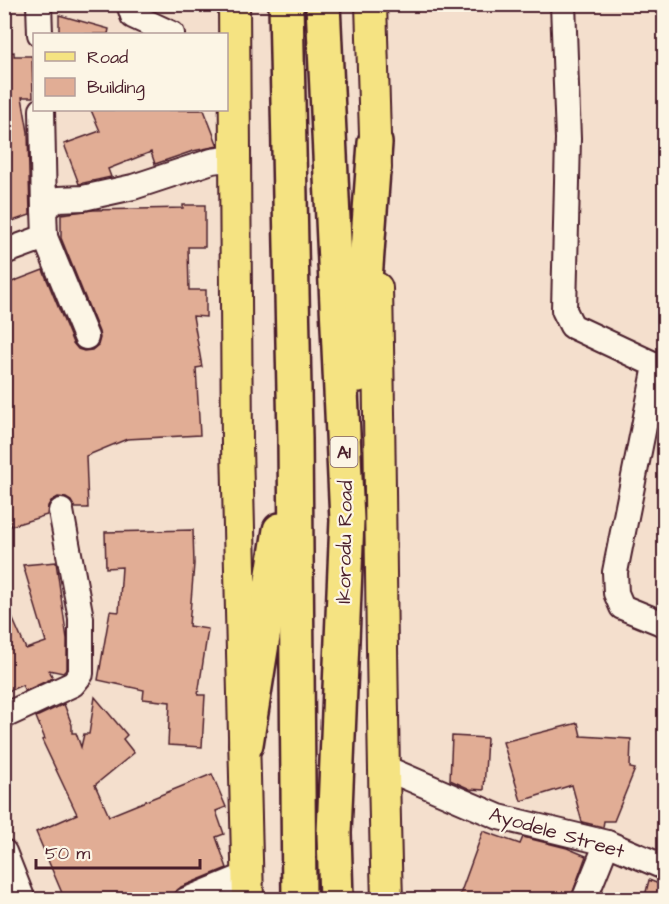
<svg xmlns="http://www.w3.org/2000/svg" width="669" height="904" viewBox="0 0 669 904" font-family="'Architects Daughter',sans-serif">
<rect width="100%" height="100%" fill="#f4dfcd"/>
<filter id="ink" filterUnits="userSpaceOnUse"><feTurbulence type="fractalNoise" baseFrequency=".0167" numOctaves="2"/><feDisplacementMap in="SourceGraphic" scale="12" xChannelSelector="R" yChannelSelector="G"/><feConvolveMatrix kernelMatrix="1 2 1 2 8 2 1 2 1" color-interpolation-filters="sRGB"/></filter>
<g filter="url(#ink)">
<!-- building -->
<g fill="#e1ad95" stroke="#4a1f2b" stroke-width="1.5">
<path d="M59,15L109,29L108,34H59Z"/>
<path d="M14,52V56H32L33,97H22L28,132L30,215L4,224V53Z"/>
<path d="M91,110H204L218,146L193,151L155,164L151,152L108,169L111,177L79,184L64,144L100,131Z"/>
<path d="M183,205H205V247H188L189,290H206V317L193,316L202,367L196,368L200,435L127,439L86,456L88,508H75L71,501L66,498L58,497L51,501L48,506L47,515L11,526L5,504L4,285L43,270L73,343L78,349L84,351L92,350L98,345L100,338L99,332L61,238V214L93,210L183,208Z"/>
<path d="M193,530L194,564L189,626L208,629L198,695H205L202,747L168,745L170,702L143,699L144,690L98,680L110,611L119,612L122,567L106,568L105,532Z"/>
<path d="M56,562L67,639V669L63,673L49,670L53,678L25,691L22,685L4,693V599L26,649L46,642L23,565Z"/>
<path d="M95,697L127,735L123,739L134,753L95,785L109,816L212,774L226,807L216,811L224,834L216,837L227,868L181,887L173,896L162,900H65L36,832L77,814L42,740L45,739L36,717L64,704L72,725V733H76L81,747L84,734H89Z"/>
<path d="M578,723L581,736L631,739L630,768L635,769L614,821H604L603,827L582,822L572,785L521,801L503,742Z"/>
<path d="M452,736L487,738L484,790L470,789L450,780Z"/>
<path d="M483,831L520,844L523,837L567,848L586,856L570,900H458Z"/>
<path d="M649,880L664,886V900H644Z"/>
</g>
<g fill="none" stroke-linecap="round" stroke-linejoin="round">
<defs>
<g id="minor">
<path d="M39,4L40,34"/>
<path d="M129,4L133,16L172,34"/>
<path d="M563,4L568,139L564,310L572,326L664,369"/>
<path d="M42,110L44,209"/>
<path d="M45,237L86,337"/>
<path d="M4,252L45,237L44,209L58,199L83,198L133,187L212,161L234,158"/>
<path d="M656,366L615,572L616,593L622,607L664,624"/>
<path d="M4,716L73,684L81,674V618L61,511"/>
<path d="M383,767L499,817L607,843L664,867"/>
<path d="M4,852L23,900"/>
<path d="M186,900L247,875"/>
<path d="M584,900L607,843"/>
</g>
<g id="major">
<path d="M234,4L237,446L248,900"/>
<path d="M371,4L376,168"/>
<path d="M377,288C381,492 381,696 387,900"/>
</g>
<g id="highway">
<path d="M286,4L295,439L299,900"/>
<path d="M323,4L347,520L334,833L336,900"/>
<path d="M358,375L375,143"/>
<path d="M246,744L280,530"/>
</g>
</defs>
<!-- minor casing -->
<use href="#minor" stroke="#4a1f2b" stroke-width="28"/>
<!-- major casing -->
<use href="#major" stroke="#4a1f2b" stroke-width="34"/>
<!-- highway casing -->
<use href="#highway" stroke="#4a1f2b" stroke-width="38"/>
<!-- minor -->
<use href="#minor" stroke="#fcf5e5" stroke-width="24"/>
<!-- major -->
<use href="#major" stroke="#f5e382" stroke-width="30"/>
<!-- highway -->
<use href="#highway" stroke="#f5e382" stroke-width="33"/>
</g>
</g>
<g text-anchor="middle" stroke-width="4.5" stroke-linejoin="round" paint-order="stroke">
<!-- shield labels -->
<rect fill="#fcf5e5" stroke="#7f5f63" stroke-width="1.5" x="330.5" y="437" width="27" height="30" rx="4.5"/>
<g font-size="18" font-weight="bold" fill="#4a1f2b">
<text x="344" y="458">A1</text>
</g>
<!-- street labels -->
<g font-size="20" fill="#4a1f2b" stroke="#fcf5e5">
<text transform="translate(344 542) rotate(-89)" y="7">Ikorodu Road</text>
<text transform="translate(557 832) rotate(16)" y="7">Ayodele Street</text>
</g>
</g>
<!-- margin -->
<rect width="669" height="904" fill="none" stroke="#fcf5e5" stroke-width="24"/>
<rect x="12" y="12" width="645" height="880" fill="none" stroke="#4a1f2b" stroke-width="2" filter="url(#ink)"/>
<!-- legend -->
<rect x="33" y="33" width="195" height="78" fill="#fcf5e5" stroke="#b59f9b" stroke-width="1.5"/>
<rect x="45" y="52" width="30" height="9" fill="#f5e382" stroke="#b59f9b" stroke-width="1.5"/>
<text x="87" y="63" font-size="18" fill="#4a1f2b">Road</text>
<rect x="45" y="78" width="30" height="18" fill="#e1ad95" stroke="#b59f9b" stroke-width="1.5"/>
<text x="87" y="93" font-size="18" fill="#4a1f2b">Building</text>
<!-- scale -->
<path d="M36 859v9h164v-9" fill="none" stroke="#4a1f2b" stroke-width="3"/>
<text x="45" y="859" font-size="18" fill="#4a1f2b" stroke="#fcf5e5" stroke-width="4.5" paint-order="stroke">50 m</text>
</svg>
